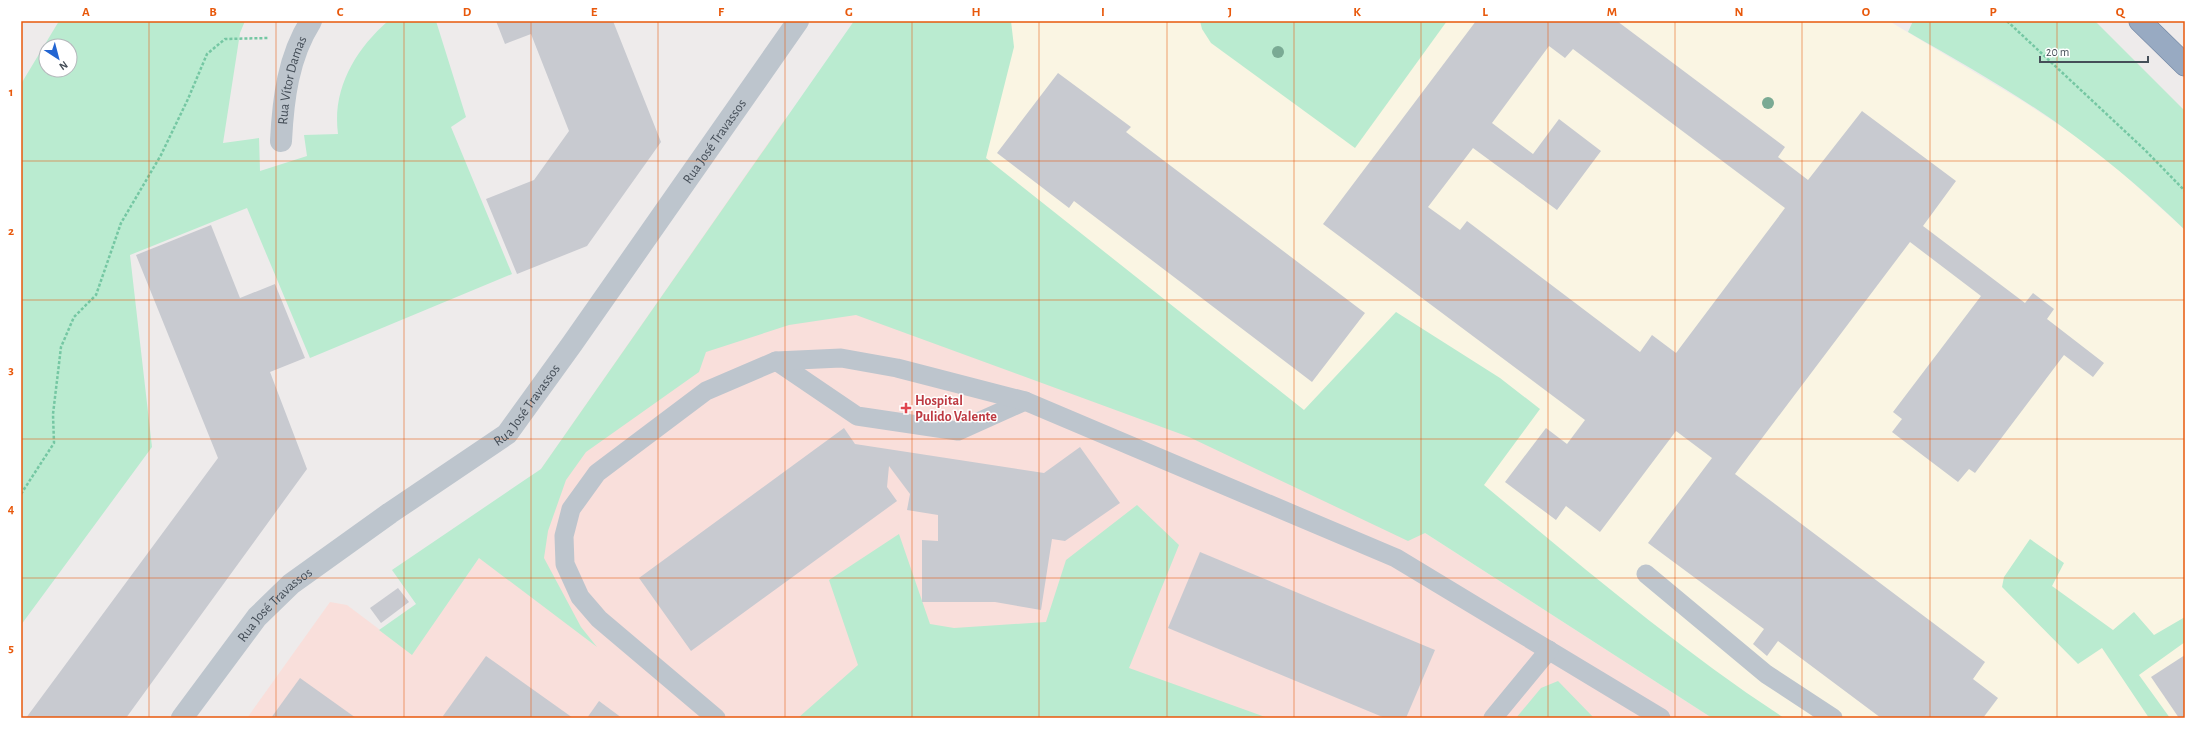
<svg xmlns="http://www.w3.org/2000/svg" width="2206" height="739" viewBox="0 0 2206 739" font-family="'Alegreya Sans',sans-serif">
<rect width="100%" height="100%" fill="#eeebeb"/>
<!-- commercial -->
<path fill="#faf5e3" d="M854,21H1889L2024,102L2076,136L2120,171L2185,230V718H1712L1211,397Z"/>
<!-- medical -->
<path fill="#f9dfdb" d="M785,119L1425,533L1712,718H247L330,602L347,605L412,654Z"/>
<!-- green -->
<g fill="#baebd0" fill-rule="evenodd">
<path d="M59,21H245L240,33L223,143L259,138L260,171L307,156L304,135L338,134C332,89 355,50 388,21H436L466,117L451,127L512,274L310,358L247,208L130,255L152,447L21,625V84ZM46,46H70V70H46Z"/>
<path d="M854,21H1011L1014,47L986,158L1304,410L1396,312L1500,378L1540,409L1484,485C1581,566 1678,648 1784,718H1712L1425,533L1408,541L1189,437L856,315L789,325L706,352L699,372L586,452L566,480L548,531L544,558L581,627L597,647L479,558L412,655L379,630L416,604L392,570L541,469Z"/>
<path d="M1200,21H1447L1355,148L1211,43L1202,29Z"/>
<path d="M1913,21H2095L2185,111V230C2151,197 2115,166 2076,137C2023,97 1965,65 1908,32Z"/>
<path d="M1137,505L1179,545L1129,668L1268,718H798L858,665L829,580L899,534L930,624L954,628L1046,622L1066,560Z"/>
<path d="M2030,539L2064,563L2052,586L2113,630L2134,612L2154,635L2185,617V642L2139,675L2170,718H2149L2102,648L2078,664L2002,587L2004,577Z"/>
<path d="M1558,681L1594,718H1516L1541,688Z"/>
</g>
<!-- building -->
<g fill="#c8cad0" fill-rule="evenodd">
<path d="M496,21H613L661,142L587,246L517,274L486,199L534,180L569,131L531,34L505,44Z"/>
<path d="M1476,21H1617L1785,147L1778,157L1808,180L1862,111L1956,181L1923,226L2025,303L2033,293L2054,309L2047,319L2104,363L2093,377L2064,355L1975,473L1969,469L1958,482L1892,432L1902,419L1893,412L1981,296L1910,242L1735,474L1985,662L1973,679L1998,698L1983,718H1881L1778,641L1767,656L1753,644L1764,629L1648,543L1712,458L1676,431L1600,532L1566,506L1556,520L1505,482L1546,428L1567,444L1585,420L1323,224ZM1549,46L1565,58L1573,49L1785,208L1676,353L1652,335L1640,352L1467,221L1460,230L1428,207L1473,148L1557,210L1601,151L1559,119L1533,154L1492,123Z"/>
<path d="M1058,73L1131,127L1126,132L1365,313L1312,382L1074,201L1069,208L997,153Z"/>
<path d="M211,225L240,298L275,284L305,358L270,372L307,469L126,718H26L218,458L136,255Z"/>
<path d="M844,428L855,444L1044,473L1080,447L1120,503L1065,541L1052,539L1041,610L995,602H922V540L938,541V515L907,510L910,494L889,466L887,487L897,501L691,651L639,578Z"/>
<path d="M1200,552L1435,650L1406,718H1385L1168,628Z"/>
<path d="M398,588L409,602L381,623L370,608Z"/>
<path d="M2185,655V718H2179L2151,677Z"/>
<path d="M486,656L573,718H445L443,716Z"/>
<path d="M300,678L356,718H271Z"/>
<path d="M599,701L622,718H587Z"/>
</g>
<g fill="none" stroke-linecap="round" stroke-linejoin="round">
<defs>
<path id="trunk" d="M2140,21L2185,65"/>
</defs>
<!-- trunk casing -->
<use href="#trunk" stroke="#7086a4" stroke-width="23"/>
<!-- path -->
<g stroke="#75c7a3" stroke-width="2.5" stroke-dasharray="3 2" stroke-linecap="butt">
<path d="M2007,21L2145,150L2185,191"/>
<path d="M21,494L54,443L53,414L61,347L74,317L96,295L121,223L161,155L188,99L207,54L225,39L268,38"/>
</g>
<!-- service -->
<g stroke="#bdc5cd" stroke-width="19">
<path d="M776,361L857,416L958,431L1025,401"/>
<path d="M1646,574L1766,674L1833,718"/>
<path d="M716,718L599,619L580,597L565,564L564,536L571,509L597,473L706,391L776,361L841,358L897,368L1025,401L1396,558L1661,718"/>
<path d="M1493,718L1549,650"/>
</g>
<!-- minor -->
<g stroke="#bdc5cd" stroke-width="22">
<path id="s1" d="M281,141C283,100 288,57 311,21"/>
<path id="s2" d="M182,718L257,617L291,584L390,513L507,434L572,344L798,21"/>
</g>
<!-- trunk -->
<use href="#trunk" stroke="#98aac2" stroke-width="22"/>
</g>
<!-- trees -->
<g fill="#7aaa94">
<circle cx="1278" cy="52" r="6"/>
<circle cx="1768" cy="103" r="6"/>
</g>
<!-- grid -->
<path fill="none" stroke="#e8590c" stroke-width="1" stroke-opacity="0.55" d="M149,21V718M276,21V718M404,21V718M531,21V718M658,21V718M785,21V718M912,21V718M1039,21V718M1167,21V718M1294,21V718M1421,21V718M1548,21V718M1675,21V718M1802,21V718M1930,21V718M2057,21V718M21,161H2185M21,300H2185M21,439H2185M21,578H2185"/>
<!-- markers -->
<path fill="#e0444e" stroke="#fff" stroke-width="1.5" d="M904 402h4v4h4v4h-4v4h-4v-4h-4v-4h4z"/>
<g text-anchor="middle" stroke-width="3" stroke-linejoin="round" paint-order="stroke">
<!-- street labels -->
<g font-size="14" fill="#454e58" stroke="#fff">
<text dy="5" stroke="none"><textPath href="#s1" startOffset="62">Rua Vítor Damas</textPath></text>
<text dy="5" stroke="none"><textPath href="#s2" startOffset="795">Rua José Travassos</textPath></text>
<text dy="5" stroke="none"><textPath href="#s2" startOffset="471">Rua José Travassos</textPath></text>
<text dy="5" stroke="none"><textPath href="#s2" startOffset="147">Rua José Travassos</textPath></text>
</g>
<!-- health labels -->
<g font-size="14" font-weight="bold" fill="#be3a42" stroke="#fff" text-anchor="start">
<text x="915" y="405">Hospital<tspan x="915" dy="16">Pulido Valente</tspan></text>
</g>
</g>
<!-- border -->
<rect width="2206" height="739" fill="none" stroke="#ffffff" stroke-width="44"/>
<!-- north arrow -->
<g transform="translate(58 58) rotate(144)"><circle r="19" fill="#ffffff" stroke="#b5b8bc"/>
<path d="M0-3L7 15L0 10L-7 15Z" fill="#2265d2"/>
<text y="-6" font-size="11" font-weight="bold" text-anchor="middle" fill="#454e58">N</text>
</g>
<!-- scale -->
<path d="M2040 56v6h108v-6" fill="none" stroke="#454e58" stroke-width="2"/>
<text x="2046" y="56" font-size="12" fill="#454e58" stroke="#ffffff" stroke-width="3" paint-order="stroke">20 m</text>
<rect x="22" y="22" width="2162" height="695" fill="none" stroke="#e8590c" stroke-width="1.5"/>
<g font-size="13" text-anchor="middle" font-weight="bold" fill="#e8590c">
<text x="86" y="16">A</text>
<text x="213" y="16">B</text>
<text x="340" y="16">C</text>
<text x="467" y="16">D</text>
<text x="594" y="16">E</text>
<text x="721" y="16">F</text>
<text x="849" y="16">G</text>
<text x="976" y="16">H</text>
<text x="1103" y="16">I</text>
<text x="1230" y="16">J</text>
<text x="1357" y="16">K</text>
<text x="1485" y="16">L</text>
<text x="1612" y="16">M</text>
<text x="1739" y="16">N</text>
<text x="1866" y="16">O</text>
<text x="1993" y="16">P</text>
<text x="2120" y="16">Q</text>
<text x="11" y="96">1</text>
<text x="11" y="235">2</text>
<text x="11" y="374">3</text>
<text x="11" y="513">4</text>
<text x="11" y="652">5</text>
</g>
</svg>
